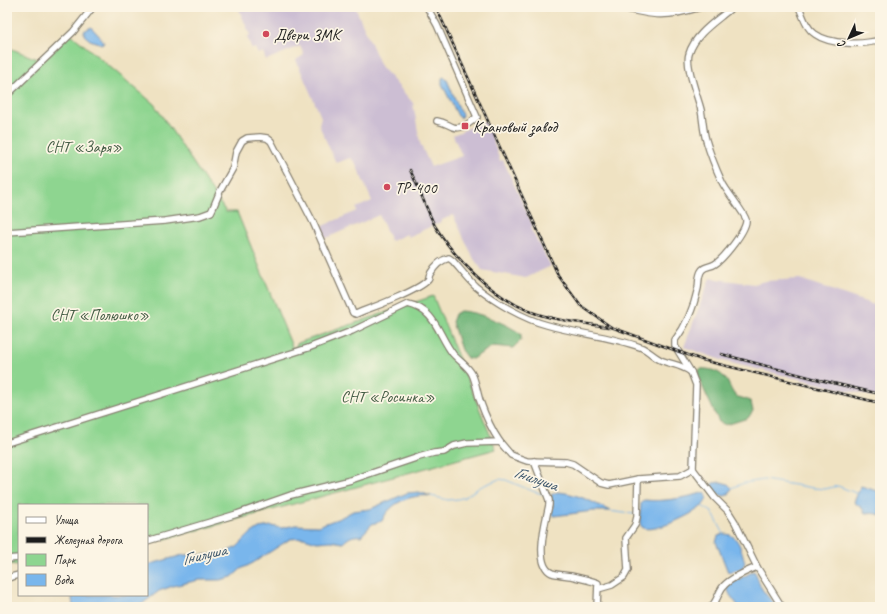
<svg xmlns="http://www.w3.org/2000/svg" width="887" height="614" viewBox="0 0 887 614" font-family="Caveat,sans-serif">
<rect width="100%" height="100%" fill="#fcf5e5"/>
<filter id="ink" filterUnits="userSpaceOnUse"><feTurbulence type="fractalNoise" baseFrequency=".025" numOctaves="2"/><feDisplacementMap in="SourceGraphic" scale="8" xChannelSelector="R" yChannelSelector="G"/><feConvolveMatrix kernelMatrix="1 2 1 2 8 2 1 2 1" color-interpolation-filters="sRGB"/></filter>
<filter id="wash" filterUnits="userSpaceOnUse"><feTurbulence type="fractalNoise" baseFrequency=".012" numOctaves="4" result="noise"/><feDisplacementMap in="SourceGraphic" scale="16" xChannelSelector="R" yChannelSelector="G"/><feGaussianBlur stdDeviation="0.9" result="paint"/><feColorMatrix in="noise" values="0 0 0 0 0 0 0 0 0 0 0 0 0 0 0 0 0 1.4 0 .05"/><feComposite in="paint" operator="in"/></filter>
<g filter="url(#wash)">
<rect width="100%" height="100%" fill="#efe2c2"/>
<!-- industrial -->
<g fill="#ccbed3">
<path d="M238,7H355L381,66L413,103L420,143L431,167L462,156L453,135L485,121L491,135L500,161L503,160L533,226L530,228L551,266L526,278L482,270L474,259L453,215L440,221L441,222L438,223L408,237L407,234L391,241L379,215L324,239L318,228L357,211L356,208L372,201L355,162L350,158L336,163L319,125L321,117L296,60L304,55L300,46L266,60L263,52L258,54L255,48L252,49L247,37L250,35Z"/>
<path d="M710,278L754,284L765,281L800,279L880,307V398L727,362L684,347Z"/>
</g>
<!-- green -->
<path fill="#8ed590" stroke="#557856" d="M71,34L154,104L226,212H237L293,349L298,343L433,296L496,449L147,544V505H19V565L7,564V47L42,61Z"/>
<!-- forest -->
<g fill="#72b67a" stroke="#47694b">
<path d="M460,311C476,311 508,324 521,334V340L513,348L493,346L472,359L467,358L461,350L452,322L455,314Z"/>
<path d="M700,369C708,368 719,371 724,377C729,382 730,389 734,394C738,399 745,397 751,402L753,411L748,418L726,425L719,422L698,377V371Z"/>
</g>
<!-- water -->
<g fill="#79b6ec" stroke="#4a6984">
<path d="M91,27L102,39L104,43L102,44L90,40L84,35V31Z"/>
<path d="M444,77L447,80L462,115L461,118L458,116L442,84V78Z"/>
<path d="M721,482L728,484L732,488L729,494L725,496C718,495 715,492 710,487L713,483Z"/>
<path d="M861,486L880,492V516L878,514L865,513L862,508L854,502Z"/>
<path d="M419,492L431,496C412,494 390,502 382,521L372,524L361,536C353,535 349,537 343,543L331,541L317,542L304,538L290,539L253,563L241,569L232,577L220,580H199L173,586L159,591L138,607H73L72,598L74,595H147V565L183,555H206L224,553L237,547L250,534L259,528L271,526L282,528L295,525L318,526L340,518L353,511L370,509L407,493Z"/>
<path d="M557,492C576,493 593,502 610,511H593L554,516L551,513L553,507L551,495Z"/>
<path d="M702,493L706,494L707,498C706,501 704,504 702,506C694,514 651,535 642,527C638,525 641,508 641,503L644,500C663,502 684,498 702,493Z"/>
<path d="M724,534C739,534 741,550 745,562L742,569L728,572L716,542L718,536Z"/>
<path d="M754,571C758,576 758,583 762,589C766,596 773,601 778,607H739L730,595L727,588L730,584Z"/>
</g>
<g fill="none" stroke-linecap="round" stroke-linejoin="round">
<!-- stream -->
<g stroke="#79b6ec" stroke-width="1">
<path d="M731,488L744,483L764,480L813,488L825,489L838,486L858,494"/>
<path d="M431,496L448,500L458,499L465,497L480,487L499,479L506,480L535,492L544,494"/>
<path d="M702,506L712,512L724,534"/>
<path d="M609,511L624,513L635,514"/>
</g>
</g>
</g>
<g filter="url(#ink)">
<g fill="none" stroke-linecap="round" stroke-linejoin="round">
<defs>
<g id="minor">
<path d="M427,7L437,25L477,117C471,122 462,130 453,127C448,125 444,122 437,121"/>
<path d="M619,7C653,16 666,18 701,7"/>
<path d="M799,7C803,16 806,28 815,34C830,45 863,45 880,40"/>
<path d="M7,95L73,32L93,7"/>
<path d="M7,232L165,221L200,216L211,212L213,208L220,191L233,168L236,152L242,141L247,138L260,137L267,138L271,141L313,222L353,313L356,314L363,311C377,306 419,290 428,280C430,277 428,278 430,274C434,267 441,260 449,258L453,261C460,269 467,278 475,286C494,302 524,319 547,325C578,334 610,336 640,347C649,350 654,358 663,361C674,365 681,365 691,372"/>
<path d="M7,443L308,348L352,331L408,304C436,310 438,335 453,354C459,361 468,366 472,374C476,382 477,392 480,401C485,415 491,429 500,442"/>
<path d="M534,461L549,500V505C546,520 533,565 552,573C558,575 565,575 571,576C580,578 589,580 598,583L597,607"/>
<path d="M693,469L696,385L691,372L675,346V340C686,326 694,306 698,288C699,282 698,275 702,270C705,266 711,267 715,264C723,259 747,230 746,220C746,215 726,191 722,182C716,169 710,154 706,140C703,130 703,120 701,110C698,97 685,66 689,54C695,34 715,22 729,10L731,7"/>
<path d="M693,469L715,498L728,511L735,522L757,567L782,607"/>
<path d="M147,541L237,514L291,495L351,480L419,457L434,453L444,452L454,446L467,443L500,442L511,455L516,457L527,461L566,462L573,464L601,483L609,485L638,479L680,476L693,469"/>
<path d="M7,559L19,558"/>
<path d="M7,578L19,575"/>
<path d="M598,589L612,585L624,577L628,570L626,538L635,525L637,517L638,479"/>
<path d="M711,607C717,601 718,594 722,588C728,579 747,571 757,567"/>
</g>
</defs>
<!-- minor casing -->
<use href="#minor" stroke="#867f6f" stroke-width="8"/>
<!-- minor -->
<use href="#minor" stroke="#fff" stroke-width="5.5"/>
<defs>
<g id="rail">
<path d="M436,7L558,275L580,305L611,327L702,360L880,403"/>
<path d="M410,170C419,188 426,208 435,226C455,259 492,296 529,311C554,321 583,323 609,327"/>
<path d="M721,354L820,380L880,394"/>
</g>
</defs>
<!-- rail casing -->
<use href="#rail" stroke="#1c1c1c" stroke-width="2.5"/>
<!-- rail -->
<use href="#rail" stroke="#fcf5e5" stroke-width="1" stroke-dasharray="3" stroke-linecap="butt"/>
</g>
</g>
<!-- markers -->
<g fill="#d1495b" stroke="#fcf5e5" stroke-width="1.5">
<circle cx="266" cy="34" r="4"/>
<rect x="461" y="122" width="8" height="8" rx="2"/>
<circle cx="387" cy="187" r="4"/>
</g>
<g text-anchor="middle" stroke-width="3.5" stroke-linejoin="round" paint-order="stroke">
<!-- poi labels -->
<g font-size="16" fill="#1c1c1c" stroke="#fcf5e5" text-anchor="start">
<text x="274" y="40">Двери ЗМК</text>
<text x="473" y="132">Крановый завод</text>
<text x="395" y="193">ТР-400</text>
</g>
<!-- park labels -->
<g font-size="16" fill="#445d45" stroke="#fcf5e5">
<text x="84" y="152">СНТ «Заря»</text>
<text x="100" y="320">СНТ «Полюшко»</text>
<text x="388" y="402">СНТ «Росинка»</text>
</g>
<!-- water labels -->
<g font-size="17" font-style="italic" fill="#415a6f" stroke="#fcf5e5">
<text transform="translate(536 478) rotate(19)" y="6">Гнилуша</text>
<text transform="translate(204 554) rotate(-13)" y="6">Гнилуша</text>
</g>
</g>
<!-- margin -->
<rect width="887" height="614" fill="none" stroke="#fcf5e5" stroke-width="24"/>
<!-- legend -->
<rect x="18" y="504" width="130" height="92" fill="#fcf5e5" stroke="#a29e95"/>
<rect x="26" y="517" width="20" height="6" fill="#ffffff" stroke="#a29e95"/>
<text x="54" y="524" font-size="12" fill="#1c1c1c">Улица</text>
<rect x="26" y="537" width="20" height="6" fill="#1c1c1c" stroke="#a29e95"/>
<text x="54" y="544" font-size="12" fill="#1c1c1c">Железная дорога</text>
<rect x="26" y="554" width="20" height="12" fill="#8ed590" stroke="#a29e95"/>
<text x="54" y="564" font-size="12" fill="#1c1c1c">Парк</text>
<rect x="26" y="574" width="20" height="12" fill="#79b6ec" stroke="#a29e95"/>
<text x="54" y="584" font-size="12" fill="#1c1c1c">Вода</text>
<!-- north arrow -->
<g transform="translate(849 38) rotate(226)" stroke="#fcf5e5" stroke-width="3" paint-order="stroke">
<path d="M0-3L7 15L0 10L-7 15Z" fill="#1c1c1c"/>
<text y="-6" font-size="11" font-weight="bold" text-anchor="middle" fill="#1c1c1c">С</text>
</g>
</svg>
